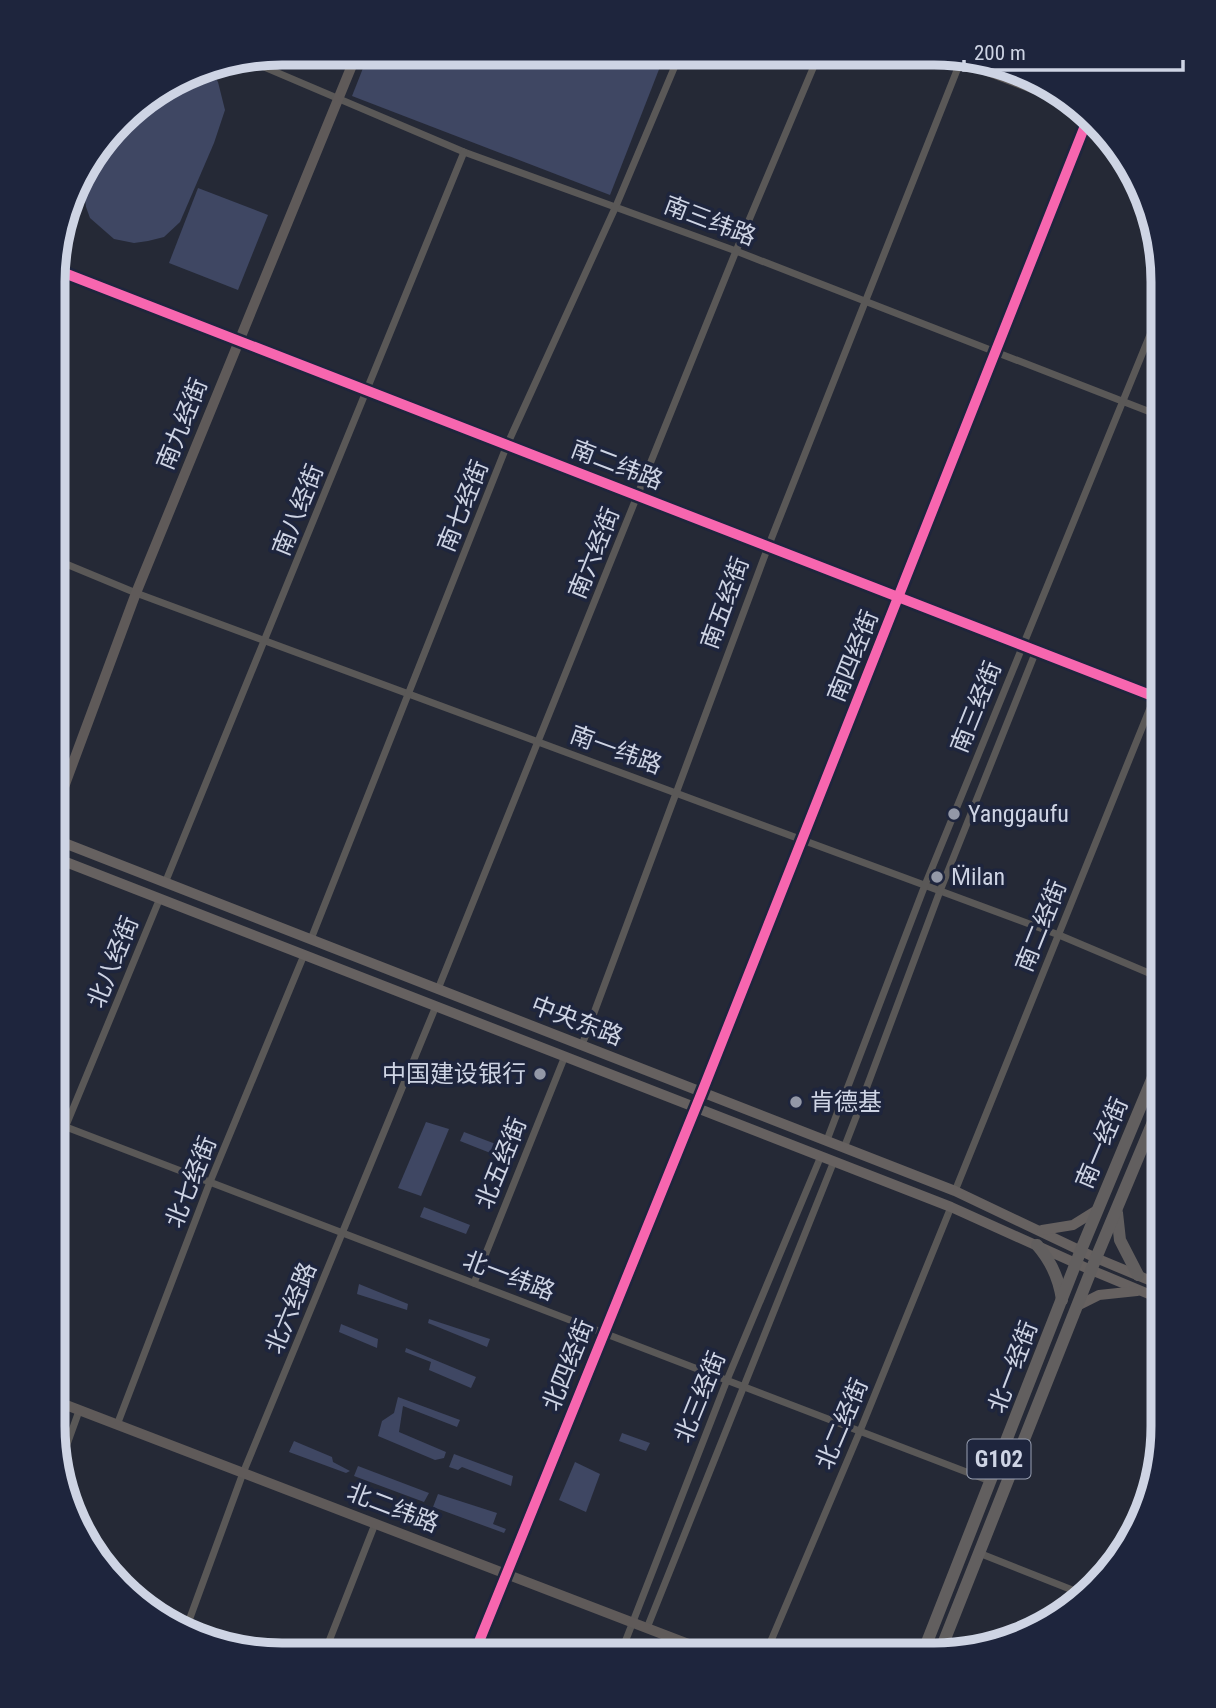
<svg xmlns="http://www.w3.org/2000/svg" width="1216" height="1708" viewBox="0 0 1216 1708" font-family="'Roboto Condensed','Noto Sans SC',sans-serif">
<rect width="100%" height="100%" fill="#252936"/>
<!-- green -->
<g fill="#3f4763">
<path d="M369,53L665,54L610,195L352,96Z"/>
<path d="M207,65L218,82L225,110L214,143L180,222L164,237L148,241L134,243L114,239L90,218L86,207L84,192L96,152L131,109Z"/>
<path d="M198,188L268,215L238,290L169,263Z"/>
<path d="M426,1122L449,1129L421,1196L398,1188Z"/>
<path d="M464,1132L501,1146L498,1156L460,1141Z"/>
<path d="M424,1207L470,1225L466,1234L420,1217Z"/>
<path d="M359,1284L408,1304L407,1310L357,1294Z"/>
<path d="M429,1319L490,1339L487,1347L428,1323Z"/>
<path d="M341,1324L378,1339L377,1348L339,1332Z"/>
<path d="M406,1348L476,1377L471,1388L429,1370L431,1362L405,1352Z"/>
<path d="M398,1397L460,1420L457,1427L403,1406L399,1432L446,1452L444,1458L435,1460L378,1436L382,1421L394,1413Z"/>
<path d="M622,1433L650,1443L646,1451L619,1441Z"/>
<path d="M294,1441L332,1457L333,1462L350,1471L346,1473L289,1452Z"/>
<path d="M454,1454L513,1476L511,1486L462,1467L458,1470L449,1467Z"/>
<path d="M575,1462L600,1474L586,1512L559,1500Z"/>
<path d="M358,1466L429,1493L424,1502L354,1476Z"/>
<path d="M438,1494L497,1513L493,1524L506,1529L504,1533L433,1507Z"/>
</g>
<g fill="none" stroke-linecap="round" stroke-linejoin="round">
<!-- street-tunnel -->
<g stroke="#3e4350" stroke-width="7" stroke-dasharray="7 3.5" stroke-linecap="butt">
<path d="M838,1111L847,1089"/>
<path d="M856,1117L863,1097"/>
</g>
<!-- street -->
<g stroke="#5a5857" stroke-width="7">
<path d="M245,59L464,152L736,251L1163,417"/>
<path d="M54,269L1163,700"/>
<path d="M54,559L136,593L1059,935L1163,979"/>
<path d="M165,883L464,152"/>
<path d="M311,939L507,445L616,206L680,54"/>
<path d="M438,989L736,251L819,54"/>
<path d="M582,1045L768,547L963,55"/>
<path d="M847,1089L925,885L1163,303"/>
<path d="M863,1097L940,891L1036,651"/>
<path d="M53,1122L990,1481"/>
<path d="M827,1140L838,1111"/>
<path d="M844,1148L856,1117"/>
<path d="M53,1157L160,898"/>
<path d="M955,1191L1163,676"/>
<path d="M474,1283L565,1056"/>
<path d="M117,1425L210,1182L304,955"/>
<path d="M61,1461L79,1411"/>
<path d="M979,1553L1080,1593"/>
<path d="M187,1626L243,1473L436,1006"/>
<path d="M647,1628L834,1161"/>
<path d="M324,1654L375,1524"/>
<path d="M474,1654L702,1092L1088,118"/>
<path d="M620,1655L727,1380L821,1156"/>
<path d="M765,1655L860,1431L951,1207"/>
</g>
<!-- secondary -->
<g stroke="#5f5a59" stroke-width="10">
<path d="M943,54L1079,106"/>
<path d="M54,814L136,593L357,53"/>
<path d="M53,1400L717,1655"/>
</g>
<!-- primary -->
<g stroke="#666160" stroke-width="10">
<path d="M54,839L955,1191L1096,1258L1163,1286"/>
<path d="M53,857L951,1207L1091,1270L1163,1300"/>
<path d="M1042,1230L1073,1225L1097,1210"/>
<path d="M1077,1306L1099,1295L1137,1291"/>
</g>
<!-- highway -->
<g stroke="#625f5f" stroke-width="12">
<path d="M1117,1213L1120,1240L1138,1275"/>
<path d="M1037,1245C1051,1261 1059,1278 1062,1300"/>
<path d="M939,1654L1096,1258L1163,1098"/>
<path d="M922,1655L1081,1250L1163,1053"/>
</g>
<defs>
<g id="cycleway">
<path d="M54,269L1163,700"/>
<path d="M474,1654L702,1092L1088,118"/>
</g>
</defs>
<!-- cycleway casing -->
<use href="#cycleway" stroke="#1e253d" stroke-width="15"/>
<!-- cycleway -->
<use href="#cycleway" stroke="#f766af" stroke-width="10"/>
</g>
<!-- markers -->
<g fill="#9398a7" stroke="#1e253d" stroke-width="2.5">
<circle cx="954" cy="814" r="7"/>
<circle cx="937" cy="877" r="7"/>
<circle cx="540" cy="1074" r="7"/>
<circle cx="796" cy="1102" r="7"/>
</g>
<g text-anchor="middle" stroke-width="7" stroke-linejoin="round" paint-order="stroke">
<!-- shield labels -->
<rect fill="#1e253d" stroke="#99a0b2" stroke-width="2" x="967.5" y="1439.5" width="63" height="39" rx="5"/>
<g font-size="23" font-weight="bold" fill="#ced4e4">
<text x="999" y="1467">G102</text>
</g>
<!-- street labels -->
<g font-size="24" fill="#ced4e4" stroke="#1e253d">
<text transform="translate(710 221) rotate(21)" y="8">南三纬路</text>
<text transform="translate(182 424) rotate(-68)" y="8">南九经街</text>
<text transform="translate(617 465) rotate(21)" y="8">南二纬路</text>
<text transform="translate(463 506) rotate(-68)" y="8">南七经街</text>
<text transform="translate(298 510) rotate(-68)" y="8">南八经街</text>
<text transform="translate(594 553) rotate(-68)" y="8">南六经街</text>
<text transform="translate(725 603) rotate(-70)" y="8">南五经街</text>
<text transform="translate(853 656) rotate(-68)" y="8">南四经街</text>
<text transform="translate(976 707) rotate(-68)" y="8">南三经街</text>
<text transform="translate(616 750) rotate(20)" y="8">南一纬路</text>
<text transform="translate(1041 926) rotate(-68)" y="8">南二经街</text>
<text transform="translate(113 962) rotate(-68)" y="8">北八经街</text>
<text transform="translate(577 1021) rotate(21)" y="8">中央东路</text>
<text transform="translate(1102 1143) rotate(-67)" y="8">南一经街</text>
<text transform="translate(501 1163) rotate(-68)" y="8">北五经街</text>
<text transform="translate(191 1182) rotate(-68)" y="8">北七经街</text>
<text transform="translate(509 1276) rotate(21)" y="8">北一纬路</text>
<text transform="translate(291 1308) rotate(-68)" y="8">北六经路</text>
<text transform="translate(568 1365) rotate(-68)" y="8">北四经街</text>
<text transform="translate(1013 1367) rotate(-69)" y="8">北一经街</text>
<text transform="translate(700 1397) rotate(-68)" y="8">北三经街</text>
<text transform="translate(842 1424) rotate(-67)" y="8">北二经街</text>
<text transform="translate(393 1508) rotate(21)" y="8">北二纬路</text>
</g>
<!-- poi labels -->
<g font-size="24" fill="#ced4e4" stroke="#1e253d" text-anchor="start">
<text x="968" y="822">Yanggaufu</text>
<text x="951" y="885">M̈ilan</text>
<text x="526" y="1082" text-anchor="end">中国建设银行</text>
<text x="810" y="1110">肯德基</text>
</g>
</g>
<!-- crop -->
<path d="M0 0H1216V1708H0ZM282 65H934A217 217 0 0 1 1151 282V1426A217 217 0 0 1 934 1643H282A217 217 0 0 1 65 1426V282A217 217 0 0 1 282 65Z" fill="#1e253d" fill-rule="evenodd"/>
<path fill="none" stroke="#ced4e4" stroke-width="9" d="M282 65H934A217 217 0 0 1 1151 282V1426A217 217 0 0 1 934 1643H282A217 217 0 0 1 65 1426V282A217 217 0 0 1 282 65Z"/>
<!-- scale -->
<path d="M964 60v10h219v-10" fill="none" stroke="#ced4e4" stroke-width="3.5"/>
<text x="974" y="60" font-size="21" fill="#ced4e4" stroke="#1e253d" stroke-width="5" paint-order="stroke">200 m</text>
</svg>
